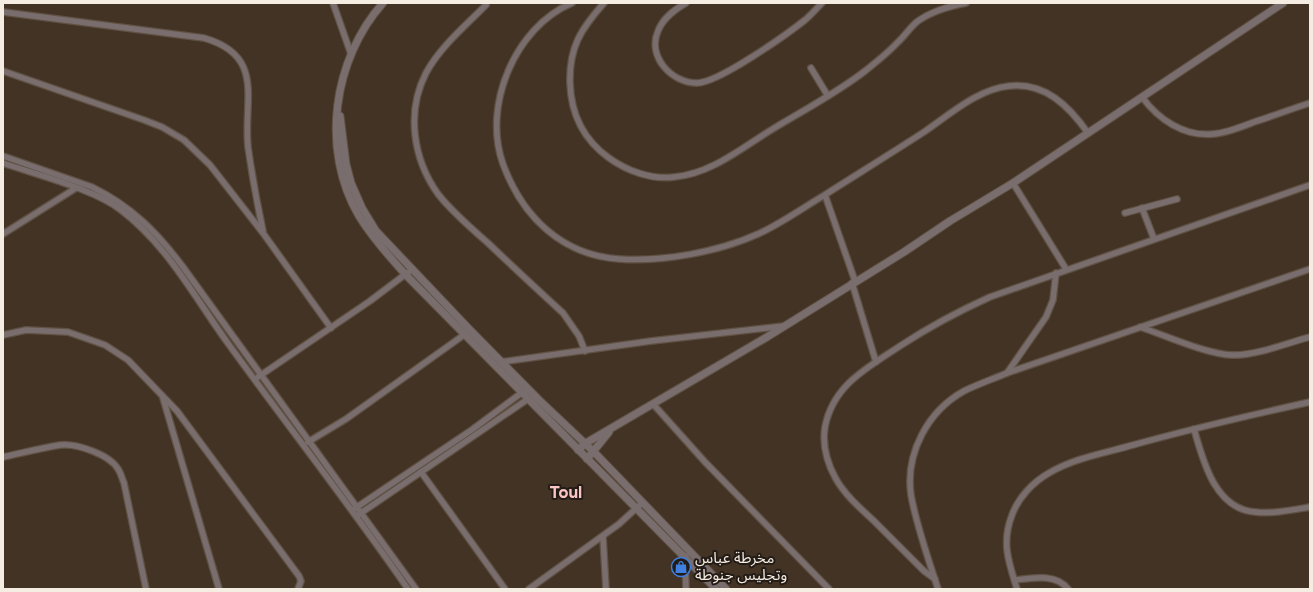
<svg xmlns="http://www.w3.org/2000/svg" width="1313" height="592" viewBox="0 0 1313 592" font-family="Figtree,'Noto Sans Arabic',sans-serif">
<rect width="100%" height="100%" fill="#423325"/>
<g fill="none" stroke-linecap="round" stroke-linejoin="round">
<defs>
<g id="minor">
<path d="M333,3L351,54"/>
<path d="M572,3C515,27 482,106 503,164C522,216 561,255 619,259C663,262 718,252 758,234C780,224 801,209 823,196C856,175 890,154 924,132C949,115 978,89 1009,86C1045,82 1069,106 1088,133"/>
<path d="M604,3C581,29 569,47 570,83C571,114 584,140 609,158C627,171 652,180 674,177C712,174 744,146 776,127C806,109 838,92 865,71C876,62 888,53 897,43C905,36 910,27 918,21C932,11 950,6 966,3"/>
<path d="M686,3C674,10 663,18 658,31C647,56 671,83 697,83C718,83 786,35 805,20C811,15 816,9 822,3"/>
<path d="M486,5C465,26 440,47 426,73C406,112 413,159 438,194C452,212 471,228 488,243C513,267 538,290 563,313L579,336L585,351"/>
<path d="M3,12L204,38C266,56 243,100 248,147C252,175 257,203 263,231"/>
<path d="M811,68L828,96"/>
<path d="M3,71L144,120L162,127L184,140L210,165L263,233L331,328"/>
<path d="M1142,97C1158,119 1184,137 1213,134C1227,133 1241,127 1254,122C1273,116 1291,109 1310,103"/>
<path d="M3,156L92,187C131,206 157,232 183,267L416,589"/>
<path d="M3,163C37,175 94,189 121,210C167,245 194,296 227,342C287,425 350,505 408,589"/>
<path d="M1013,183L1066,269"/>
<path d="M825,195L855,281"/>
<path d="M1142,208L1154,239"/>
<path d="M1125,213L1177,199"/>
<path d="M3,234L76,188"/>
<path d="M852,283L876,362"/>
<path d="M1140,327C1167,336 1206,354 1232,355C1255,356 1287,343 1310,337"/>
<path d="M3,335L26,330L68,332L105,345L128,360L177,411L299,576L301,581L298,589"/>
<path d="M501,362L651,341L784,326"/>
<path d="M1007,373L1046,317L1053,300L1056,273"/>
<path d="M258,377L370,301L411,270"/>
<path d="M163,398L219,589"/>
<path d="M654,405L705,462L829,589"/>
<path d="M1194,429C1203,461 1215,509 1255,512C1273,514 1292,510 1310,507"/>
<path d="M308,442L346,419L468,332"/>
<path d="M3,457C22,453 41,448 60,445C77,443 110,455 118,469C121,473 122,479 124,483L146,589"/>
<path d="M421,472L505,589"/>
<path d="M354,509L473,429L524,391"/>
<path d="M358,515L528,399"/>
<path d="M603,537L606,589"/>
<path d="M935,579L924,571C907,554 890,537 873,520C860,508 845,495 836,479C827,463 822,446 825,427C833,385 867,368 900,346C929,327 959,311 990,297L1310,185"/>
<path d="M1015,580C1032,578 1056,573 1068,589"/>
<path d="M529,589L619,524L642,503"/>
<path d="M686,589L685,558L686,556"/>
<path d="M938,589C929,561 916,524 911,495C905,453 928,411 964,391C978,384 993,379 1007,373L1310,269"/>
<path d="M1017,589C1009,563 1001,543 1012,515C1018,498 1033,482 1049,473C1074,458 1105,453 1133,445C1191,429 1251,415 1310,402"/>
</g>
<g id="tertiary">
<path d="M383,3C333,59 320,150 359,216C372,237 389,256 406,275L716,589"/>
<path d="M340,116L346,164L351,183L362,208L376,231L470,330L539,400L594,452L726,589"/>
<path d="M578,450L586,443L767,337L904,252L950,221L1013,183L1283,3"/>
<path d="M587,459L609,432"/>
</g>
</defs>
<!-- minor casing -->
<use href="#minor" stroke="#5f5143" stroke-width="8"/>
<!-- tertiary casing -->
<use href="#tertiary" stroke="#5f5143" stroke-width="9"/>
<!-- minor -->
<use href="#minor" stroke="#796d6d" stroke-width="5.5"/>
<!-- tertiary -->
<use href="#tertiary" stroke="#796d6d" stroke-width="7"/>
</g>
<!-- icons -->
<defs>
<symbol id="shop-ring" viewBox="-11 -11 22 22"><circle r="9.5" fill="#231c16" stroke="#3f7fe0" stroke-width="1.5"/><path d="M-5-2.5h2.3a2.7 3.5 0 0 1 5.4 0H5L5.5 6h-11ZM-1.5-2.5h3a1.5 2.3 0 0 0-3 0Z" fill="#3f7fe0"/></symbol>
</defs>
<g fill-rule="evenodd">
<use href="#shop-ring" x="670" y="556" width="22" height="22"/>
</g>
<g text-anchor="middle" stroke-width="4" stroke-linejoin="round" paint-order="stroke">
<!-- poi labels -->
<g font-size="15" fill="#f5ece2" stroke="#231c16" text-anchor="start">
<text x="695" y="563">مخرطة عباس<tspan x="695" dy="17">وتجليس جنوطة</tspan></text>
</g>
<!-- quarter labels -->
<g font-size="17" font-weight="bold" fill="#fac5c4" stroke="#231c16">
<text x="566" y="498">Toul</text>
</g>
</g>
<!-- border -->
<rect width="1313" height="592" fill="none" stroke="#f5ece2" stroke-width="8"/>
</svg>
